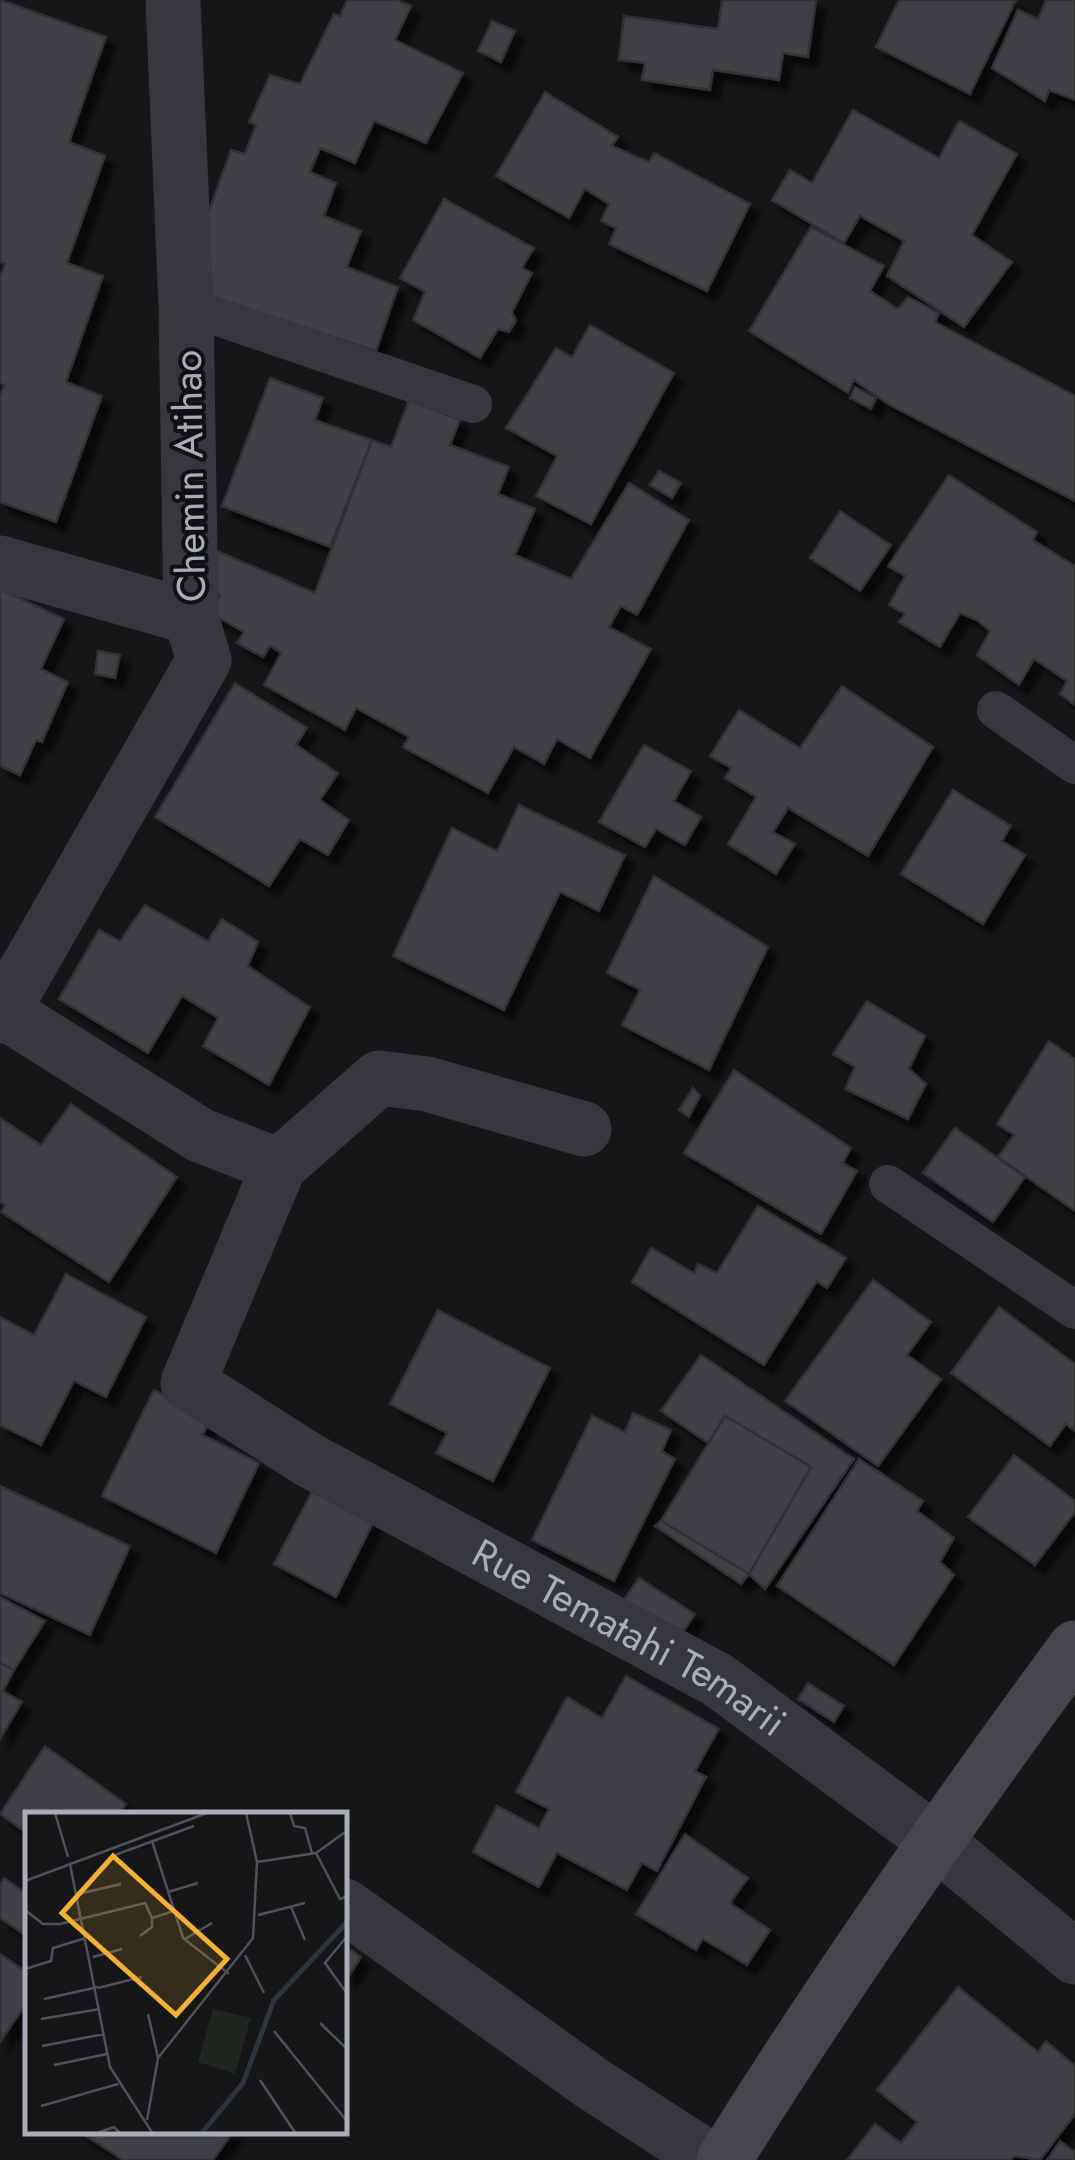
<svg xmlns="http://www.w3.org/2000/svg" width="1075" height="2160" viewBox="0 0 1075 2160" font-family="Jost,sans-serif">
<defs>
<filter id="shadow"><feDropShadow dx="9" dy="9" stdDeviation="2.5" flood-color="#0009"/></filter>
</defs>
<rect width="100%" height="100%" fill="#161618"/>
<!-- building -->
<g fill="#404145" stroke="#303034" stroke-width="2.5" filter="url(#shadow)">
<path d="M0,0L106,37L69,142L105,156L67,263L103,276L66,382L102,396L56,522L0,502V396L4,385L0,383V277L5,264L0,262Z"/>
<path d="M347,0H397L411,6L395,40L463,73L426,143L374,121L355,163L320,148L310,172L336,183L324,216L361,231L347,267L398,287L376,351L198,293L199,239L231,150L245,154L256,125L249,122L270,75L300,84L334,14L340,16Z"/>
<path d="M722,0H816L808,57L783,53L779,80L713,70L710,90L642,80L645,63L619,60L624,16L718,29Z"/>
<path d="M899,0H1016L970,94L876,47Z"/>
<path d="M1046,0H1075V100L1049,90L1045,101L992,68L1018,10L1038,19Z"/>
<path d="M492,21L515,31L501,62L478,51Z"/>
<path d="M545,92L618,137L612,146L649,162L654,153L750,204L707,291L609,244L616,228L601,221L609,204L585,189L569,218L496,176Z"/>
<path d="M853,110L939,158L959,121L1017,154L972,235L1012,262L964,327L887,276L904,241L860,216L844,243L772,200L790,170L812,183Z"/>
<path d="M444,199L534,248L522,268L532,273L512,312L516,321L509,332L498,329L480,358L413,320L425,292L400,278Z"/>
<path d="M811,227L884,266L870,291L898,309L908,297L939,313L935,322L1075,396V501L888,404L854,380L848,393L749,331Z"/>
<path d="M590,325L674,373L591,524L536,496L557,456L506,428L556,348L572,357Z"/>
<path d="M270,378L323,398L315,420L372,440L330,547L222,506Z"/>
<path d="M855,387L876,398L871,409L850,398Z"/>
<path d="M409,400L460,420L450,445L509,467L498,494L535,509L515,555L571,579L629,483L689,520L637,615L621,606L609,627L651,649L590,758L557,739L544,764L514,747L488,793L403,747L409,737L356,708L345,730L264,685L281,653L270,646L263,657L237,643L244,632L210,613L220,595L193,579L210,548L315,593L372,440L391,447Z"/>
<path d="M659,471L681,483L672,498L650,485Z"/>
<path d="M949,475L1037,532L1033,540L1075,566V705L1060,694L1067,681L1034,659L1019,685L977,655L990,631L977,620L960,613L940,647L899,622L905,614L889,605L905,576L888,566Z"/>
<path d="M840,511L891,545L860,591L810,558Z"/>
<path d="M0,589L64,619L41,669L68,682L42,742L36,740L20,775L0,766Z"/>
<path d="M98,651L120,655L115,678L95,674Z"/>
<path d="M235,683L307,728L296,745L338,773L320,800L349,820L328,855L300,839L269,886L155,817Z"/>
<path d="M842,686L933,747L868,856L788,808L773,832L795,844L776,874L728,844L756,797L725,778L731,768L710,756L739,710L800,748Z"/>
<path d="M644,745L691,771L674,801L701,817L685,845L656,829L645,847L599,822Z"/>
<path d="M953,790L1011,826L1002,841L1025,855L983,924L901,874Z"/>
<path d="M519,805L625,855L599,911L560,892L504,1010L393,956L452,828L497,851Z"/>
<path d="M654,876L768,947L709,1070L622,1025L640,990L607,973Z"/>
<path d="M145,905L208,941L222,919L258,942L248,966L310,1007L269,1085L203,1046L218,1018L182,996L148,1053L59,999L99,930L120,941Z"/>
<path d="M867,1001L925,1036L909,1069L926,1084L908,1119L845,1089L855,1067L833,1054Z"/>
<path d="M1049,1041L1075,1059V1211L998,1157L1014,1135L997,1124Z"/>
<path d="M734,1070L851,1148L843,1163L857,1171L821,1234L684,1153Z"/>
<path d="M693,1088L700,1096L689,1117L679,1110Z"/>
<path d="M71,1104L177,1177L109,1282L1,1212L5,1205L0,1202V1118L41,1145Z"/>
<path d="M955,1128L1025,1177L993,1222L923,1173Z"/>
<path d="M758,1206L846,1258L827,1288L817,1281L764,1365L632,1282L651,1248L694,1273L698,1264L717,1273Z"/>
<path d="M66,1274L146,1317L106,1397L74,1381L41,1445L0,1425V1317L34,1335Z"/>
<path d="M873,1280L931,1322L907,1355L941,1379L878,1466L785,1401Z"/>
<path d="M999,1307L1075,1364V1431L1066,1424L1050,1446L951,1373Z"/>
<path d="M438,1310L550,1368L493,1481L436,1453L447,1433L390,1404Z"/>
<path d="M701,1355L854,1459L765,1589L749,1574L811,1467L725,1416L708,1443L661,1411Z"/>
<path d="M154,1390L211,1417L203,1435L259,1463L216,1553L102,1496Z"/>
<path d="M633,1413L671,1430L662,1451L675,1459L614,1581L532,1540L592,1416L625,1432Z"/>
<path d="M725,1416L811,1467L749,1574L661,1521Z"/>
<path d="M1014,1455L1075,1501V1512L1035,1565L968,1517Z"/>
<path d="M859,1459L923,1501L917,1511L954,1538L940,1562L954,1575L894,1665L777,1586Z"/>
<path d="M0,1486L130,1546L90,1635L0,1593Z"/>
<path d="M312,1492L373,1523L336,1597L274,1564Z"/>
<path d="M661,1521L749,1574L741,1584L655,1526Z"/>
<path d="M639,1578L695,1614L677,1641L621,1604Z"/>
<path d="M0,1597L45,1621L14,1670L0,1663Z"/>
<path d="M0,1663L14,1670L3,1691L22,1702L0,1739Z"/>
<path d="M626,1676L719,1729L695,1771L706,1777L657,1871L642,1863L627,1890L557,1853L539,1887L473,1852L497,1806L539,1828L549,1809L516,1792L567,1697L602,1718Z"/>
<path d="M808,1683L844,1706L834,1722L798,1699Z"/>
<path d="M45,1746L126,1804L118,1815H28V1834L0,1814Z"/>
<path d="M685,1834L748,1878L730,1903L770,1930L747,1965L703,1939L696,1950L636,1914Z"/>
<path d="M4,1878L28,1895V1937L0,1918V1885Z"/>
<path d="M345,1946L361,1957L345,1982Z"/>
<path d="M0,1954L28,1973V2001L0,2042Z"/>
<path d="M958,1987L1038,2052L1046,2041L1075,2066V2114L1040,2160L1014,2156L1011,2160H847L875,2124L901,2143L917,2122L877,2090Z"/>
<path d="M80,2132H233L213,2160H123Z"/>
<path d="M1060,2141L1075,2152V2160H1047Z"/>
</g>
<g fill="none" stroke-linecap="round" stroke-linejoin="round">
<!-- service -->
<g stroke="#37383d" stroke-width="38">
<path d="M186,306L473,404"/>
<path d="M996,710L1075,765"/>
<path d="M888,1184L1075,1310"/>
</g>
<!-- minor -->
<g stroke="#37383d" stroke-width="55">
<path d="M0,563L191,617"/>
<path d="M3,1011L200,1135L279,1166L379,1078L427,1084L584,1129"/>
<path d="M0,1016L204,660L191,617L186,306L173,0"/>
<path id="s1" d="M279,1166L188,1383L309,1460L718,1680L934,1840L1075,1957"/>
<path d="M345,1906L593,2084L711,2160"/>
</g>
<!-- secondary -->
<path stroke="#45474d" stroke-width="55" d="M724,2160C834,1984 952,1815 1075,1648"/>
</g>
<g text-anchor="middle" stroke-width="8" stroke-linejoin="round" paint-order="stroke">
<!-- street labels -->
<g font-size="40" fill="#a8adb8" stroke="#111113">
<text transform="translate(189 476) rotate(-91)" y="14">Chemin Atihao</text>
<text dy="14" stroke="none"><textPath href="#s1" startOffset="745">Rue Tematahi Temarii</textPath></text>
</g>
</g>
<!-- overview -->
<g transform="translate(25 1812)">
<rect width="322" height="322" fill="#161618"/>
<path d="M188,197L226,206L210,262L173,250Z" fill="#1e261f"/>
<path fill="none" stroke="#2c353c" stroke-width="5" d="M176,322L218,271L249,188L323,109"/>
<path fill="none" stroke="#505258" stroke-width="2.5" d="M30,1L43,45M265,1L269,14L280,16L287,41M127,29L158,126L204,162M291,41L315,87L323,84M90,43L169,14M232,50L291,41L323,18M45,52L85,255L128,322M0,69L182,1M143,80L173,71M53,82L96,72M266,95L280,128M0,98L18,112H35L120,91L127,106M233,103L280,91M323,123L300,151L323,183M115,124L127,115V106L149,99M160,127L187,111M220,143L239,181M68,145L97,137M0,157L26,149L28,136L61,126M73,176L117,165M19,187L73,175M123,202L133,246M16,207L75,197M295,211L323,238M249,219L321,308M17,234L79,222M29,253L82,242M235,268L271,322M16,294L93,272M122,308L133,246L228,126L232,50L221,1M69,322L89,315L96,322"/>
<path fill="#f2b134" fill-opacity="0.15" stroke="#f2b134" stroke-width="5" d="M88,44L202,147L151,203L37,101Z"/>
<rect width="322" height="322" fill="none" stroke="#a8adb8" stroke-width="5"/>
</g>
</svg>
